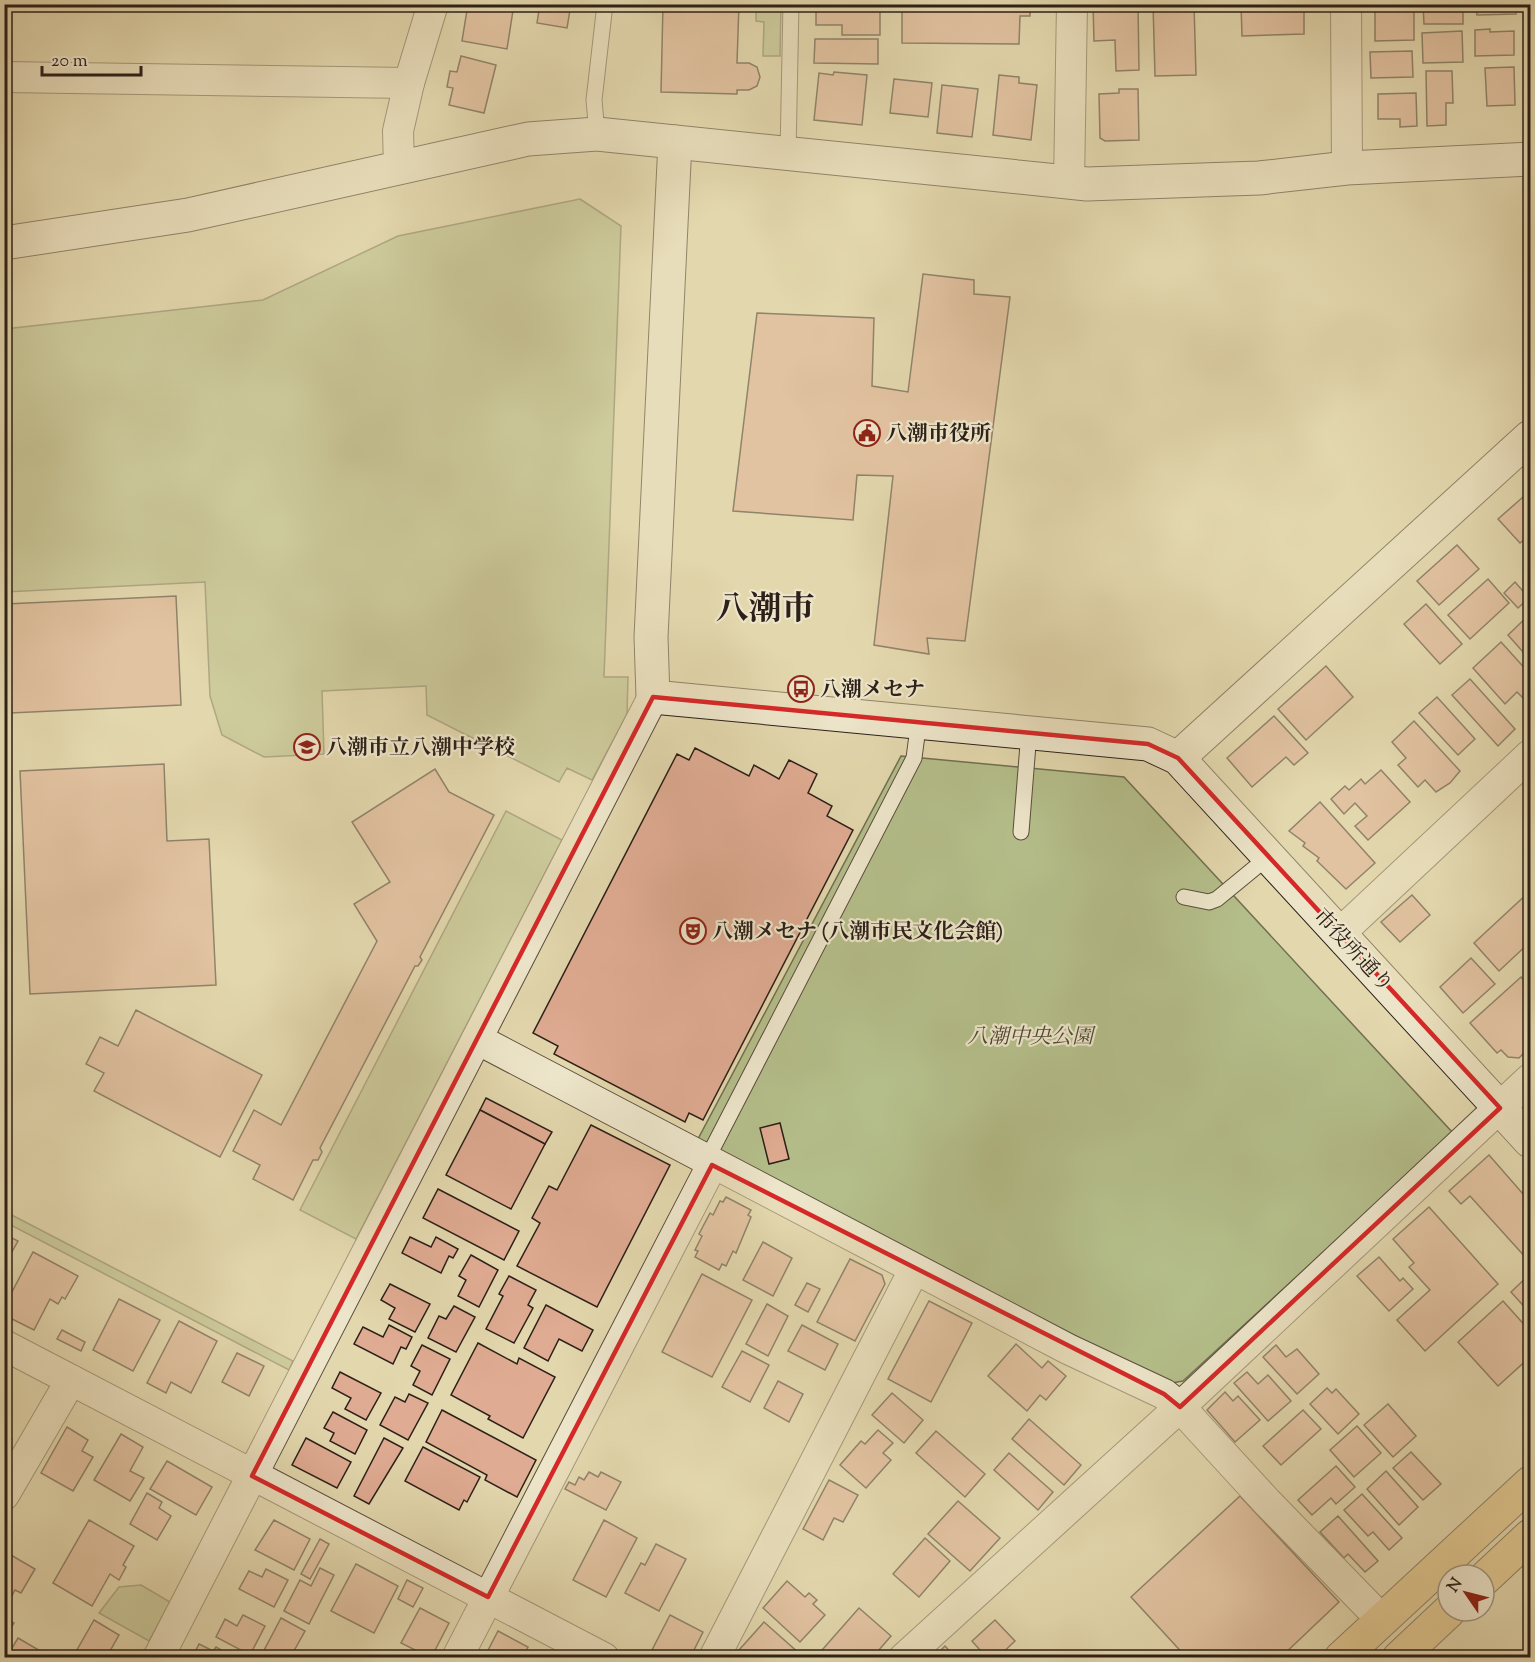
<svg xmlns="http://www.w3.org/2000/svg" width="1535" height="1662" viewBox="0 0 1535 1662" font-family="'Sorts Mill Goudy','Noto Serif JP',serif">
<rect width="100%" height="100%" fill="#e3d7ad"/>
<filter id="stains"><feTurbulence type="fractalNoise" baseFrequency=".00333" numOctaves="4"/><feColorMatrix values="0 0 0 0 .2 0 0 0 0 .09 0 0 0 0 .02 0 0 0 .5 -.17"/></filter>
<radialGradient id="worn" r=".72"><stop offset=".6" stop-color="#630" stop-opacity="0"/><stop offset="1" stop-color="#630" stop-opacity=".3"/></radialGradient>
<!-- green -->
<g fill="#b4be8a" stroke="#706f52" stroke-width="1.5">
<path d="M756,5H781L780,56H763L764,22L756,21Z"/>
<path d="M580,199L621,226L604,677H628L627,714L592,780L567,768L559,782L427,715L426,686L322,691L324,754L264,757L222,735L210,696L205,582L5,592V329L263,300L398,236Z"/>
<path d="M901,756L1124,777L1453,1133L1183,1381L1166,1384L698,1139Z"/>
<path d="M506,811L562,840L356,1239L300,1210Z"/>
<path d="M4,1211L293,1361L289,1370L5,1222Z"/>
<path d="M141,1585L170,1602L149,1641L99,1613L119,1587Z"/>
</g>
<!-- building -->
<g fill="#dfab92" stroke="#2c2019" stroke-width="1.5">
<path d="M468,4H514L507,49L462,41Z"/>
<path d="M540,4H571L567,28L537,23Z"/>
<path d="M663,4H739L737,63H749L757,67L760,77L757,86L749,90H737V94L661,92Z"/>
<path d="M902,4H1030V16H1020L1019,44L902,43Z"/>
<path d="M1093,4H1138L1139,70L1116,71L1115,40L1094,41Z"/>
<path d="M1153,4H1194L1196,75L1155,76Z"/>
<path d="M1241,4H1304V34L1242,36Z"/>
<path d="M1423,4H1463V24H1424Z"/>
<path d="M1476,4H1515L1516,14L1477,15Z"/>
<path d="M1524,4H1530V110H1528Z"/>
<path d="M816,7L880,8V35H842V25H816Z"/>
<path d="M1414,10V40L1375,41V11Z"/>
<path d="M1490,29V32L1514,31V55L1475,56V30Z"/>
<path d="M1462,31L1463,62L1423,63L1422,33Z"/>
<path d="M815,39H878V64L814,63Z"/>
<path d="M1412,51L1413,77L1371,78L1370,52Z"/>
<path d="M461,56L496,65L484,113L449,105L453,88L447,87L450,71L457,72Z"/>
<path d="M1514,67L1515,105L1487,106L1485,68Z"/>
<path d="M1426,71H1452L1453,103H1446V125L1427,126Z"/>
<path d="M834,72L867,75L862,125L814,120L819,73L833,75Z"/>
<path d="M999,75L1019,77V83L1037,85L1031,140L993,135Z"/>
<path d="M894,79L932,83L928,117L890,113Z"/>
<path d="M942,85L978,89L972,137L937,133Z"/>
<path d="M1119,89H1138L1139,140L1105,141L1100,138L1099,94L1119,93Z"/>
<path d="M1416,93L1417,126L1400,127V119H1378V94Z"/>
<path d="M923,274L974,280V294L1010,297L965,641L927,638L929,654L874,645L893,476L857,475L853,520L733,511L757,313L874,318L872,386L908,392Z"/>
<path d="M1523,497L1530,506V545L1525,539L1520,543L1498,519Z"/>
<path d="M1457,545L1479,569L1439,605L1417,581Z"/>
<path d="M1488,579L1509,603L1470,639L1448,615Z"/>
<path d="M1515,582L1529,598L1518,608L1504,593Z"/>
<path d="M176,596L181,705L10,713L6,604Z"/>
<path d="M1426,604L1462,644L1440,664L1404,624Z"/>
<path d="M1530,614V660L1508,635Z"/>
<path d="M1501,642L1530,674V691L1523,698L1517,692L1505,704L1473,668Z"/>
<path d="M1326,666L1353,697L1306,740L1278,709Z"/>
<path d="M1470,679L1515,729L1498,746L1452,695Z"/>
<path d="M1437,697L1475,739L1458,755L1419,713Z"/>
<path d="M1274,716L1308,753L1294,765L1286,757L1252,787L1227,758Z"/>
<path d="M1414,721L1460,771L1450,783L1436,792L1425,780L1418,787L1398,765L1406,758L1392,742Z"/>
<path d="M695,748L749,776L754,765L779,779L789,760L817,774L808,793L832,806L827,816L853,830L703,1120L689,1113L685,1122L554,1054L558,1046L533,1033L677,754L689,760Z"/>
<path d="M164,764L167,841L209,839L216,985L30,994L20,771Z"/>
<path d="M435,769L449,792L494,815L420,957L422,960L418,966H415L320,1148L322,1152L318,1160H313L293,1200L253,1179L260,1165L233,1151L254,1110L281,1125L377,941L354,904L390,882L352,822Z"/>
<path d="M1381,770L1410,802L1368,840L1355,826L1367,816L1355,803L1344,814L1331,799L1345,786L1349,790L1361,779L1365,784Z"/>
<path d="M1320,802L1375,863L1346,889L1317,861L1319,858L1303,846L1305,843L1289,831Z"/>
<path d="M1530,891V942L1499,971L1474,943Z"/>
<path d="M1412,895L1430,915L1400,942L1381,922Z"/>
<path d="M1471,958L1495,984L1463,1013L1440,987Z"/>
<path d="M1521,977L1530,988V1047L1519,1058L1508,1057L1501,1050L1497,1053L1470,1023Z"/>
<path d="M136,1010L262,1075L220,1157L94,1091L104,1073L86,1064L100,1037L118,1046Z"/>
<path d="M486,1098L552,1132L545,1144L480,1110Z"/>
<path d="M480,1110L545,1144L511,1209L446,1175Z"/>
<path d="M780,1123L789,1159L769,1164L760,1128Z"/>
<path d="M591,1125L670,1165L597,1307L517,1266L540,1223L532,1218L549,1186L557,1190Z"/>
<path d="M1489,1155L1530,1202V1256L1527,1259L1470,1196L1461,1204L1449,1191Z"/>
<path d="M438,1189L519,1231L504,1260L423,1218Z"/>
<path d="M726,1197L751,1210L748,1215L751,1217L736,1253L733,1251L726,1266L722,1264L719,1270L695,1257L698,1251L695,1250L702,1236L699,1234L710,1213L713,1215L720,1201L723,1202Z"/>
<path d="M1429,1207L1498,1284L1425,1351L1397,1320L1430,1290L1409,1267L1414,1263L1393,1239Z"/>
<path d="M4,1234L18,1241L4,1266Z"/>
<path d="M410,1237L431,1247L436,1237L458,1249L453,1258L449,1256L441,1273L402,1253Z"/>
<path d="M763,1242L792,1258L773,1296L743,1280Z"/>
<path d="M33,1252L78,1276L65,1299L62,1297L58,1304L50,1299L34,1330L4,1315V1307Z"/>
<path d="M471,1255L498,1270L479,1307L458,1296L466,1280L459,1276Z"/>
<path d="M1379,1257L1400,1281L1403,1278L1413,1289L1389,1311L1357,1276Z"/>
<path d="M850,1259L882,1275L885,1284L855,1341L817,1322Z"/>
<path d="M702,1274L752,1300L712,1377L662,1352Z"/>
<path d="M1530,1274V1313L1511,1292Z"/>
<path d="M509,1276L536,1290L528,1305L533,1308L514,1343L486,1329L503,1296L499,1294Z"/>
<path d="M807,1283L820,1289L808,1312L795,1305Z"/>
<path d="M390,1284L430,1304L415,1332L389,1319L395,1308L381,1300Z"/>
<path d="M119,1299L160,1320L133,1371L93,1350Z"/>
<path d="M929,1301L972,1323L931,1402L888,1379Z"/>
<path d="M1503,1301L1530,1331V1357L1498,1386L1458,1342Z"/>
<path d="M767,1304L788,1316L768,1356L746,1344Z"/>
<path d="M546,1305L593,1330L582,1351L559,1339L548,1361L524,1348Z"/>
<path d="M454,1306L475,1317L456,1352L428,1338L439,1316L446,1319Z"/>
<path d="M179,1321L217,1341L191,1393L171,1382L166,1393L147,1383Z"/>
<path d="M389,1325L412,1337L406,1349L401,1347L393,1364L354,1344L363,1327L383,1337Z"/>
<path d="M802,1325L838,1344L825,1370L788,1351Z"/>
<path d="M62,1330L85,1342L81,1351L57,1339Z"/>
<path d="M478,1343L517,1364L519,1358L555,1377L523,1438L488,1419L490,1416L451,1395Z"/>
<path d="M1016,1344L1042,1368L1048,1361L1066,1376L1046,1400L1040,1395L1027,1411L988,1376Z"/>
<path d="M422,1345L450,1359L432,1395L413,1385L420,1371L411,1366Z"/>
<path d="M1276,1345L1286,1357L1297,1349L1319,1374L1297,1394L1263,1357Z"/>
<path d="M742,1351L769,1365L750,1402L722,1387Z"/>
<path d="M237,1353L264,1366L249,1396L222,1382Z"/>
<path d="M340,1372L381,1393L366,1420L345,1409L351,1398L332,1388Z"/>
<path d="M1247,1372L1258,1384L1268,1375L1291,1401L1268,1421L1234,1383Z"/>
<path d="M778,1381L803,1394L789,1422L764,1408Z"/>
<path d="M1327,1388L1332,1393L1336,1389L1359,1414L1338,1434L1310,1404Z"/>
<path d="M1225,1392L1233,1401L1238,1396L1260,1420L1235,1442L1207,1410Z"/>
<path d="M892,1393L923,1420L904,1443L872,1415Z"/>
<path d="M409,1394L428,1403L408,1440L380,1425L395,1397L405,1402Z"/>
<path d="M1388,1404L1416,1436L1393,1457L1364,1425Z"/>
<path d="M442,1410L536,1460L517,1497L485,1480L487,1475L426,1442Z"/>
<path d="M1303,1410L1321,1429L1281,1465L1263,1446Z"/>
<path d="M333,1412L367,1430L355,1454L330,1441L334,1433L324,1428Z"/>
<path d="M1029,1419L1081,1465L1064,1485L1012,1439Z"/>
<path d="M1357,1426L1381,1453L1354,1477L1330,1450Z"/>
<path d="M67,1427L88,1440L82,1451L93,1457L73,1491L41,1473Z"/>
<path d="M878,1430L893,1443L883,1453L891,1460L866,1488L840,1465L861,1441L865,1444Z"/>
<path d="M936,1431L985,1474L965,1497L916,1453Z"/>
<path d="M4,1434L12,1439L4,1451Z"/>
<path d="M121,1434L143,1447L130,1471L144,1478L130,1501L94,1480Z"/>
<path d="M306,1438L351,1462L337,1488L292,1465Z"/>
<path d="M384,1438L403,1448L369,1504L354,1496Z"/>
<path d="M423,1447L480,1477L467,1502L464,1500L459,1510L405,1481Z"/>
<path d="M1411,1452L1441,1484L1423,1500L1393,1468Z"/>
<path d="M1009,1453L1053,1492L1038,1510L994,1470Z"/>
<path d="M167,1461L212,1487L196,1515L150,1489Z"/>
<path d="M1336,1466L1355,1487L1336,1504L1331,1498L1312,1515L1298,1500Z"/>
<path d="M1386,1471L1418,1507L1399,1525L1367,1489Z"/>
<path d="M589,1472L598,1477L601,1472L621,1482L606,1510L565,1489L569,1482L575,1485L579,1477L584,1480Z"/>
<path d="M829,1480L858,1495L843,1522L834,1518L823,1540L803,1529Z"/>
<path d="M147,1493L162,1502L159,1508L171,1516L157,1540L130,1524Z"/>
<path d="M1362,1494L1402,1538L1389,1550L1373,1532L1368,1536L1344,1510Z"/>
<path d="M1240,1496L1339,1602L1280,1658H1187L1131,1597Z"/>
<path d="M958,1501L1000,1538L970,1571L928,1534Z"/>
<path d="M1338,1516L1378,1561L1365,1572L1348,1554L1344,1558L1320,1532Z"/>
<path d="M89,1520L134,1546L123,1565L126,1567L119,1580L110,1574L92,1606L53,1583Z"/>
<path d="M274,1520L310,1539L294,1570L255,1550Z"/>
<path d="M604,1520L637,1538L606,1597L573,1580Z"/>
<path d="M925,1538L950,1561L919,1597L893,1574Z"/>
<path d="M320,1539L329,1544L310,1579L301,1574Z"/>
<path d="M656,1544L686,1559L659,1611L625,1593L641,1563L645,1565Z"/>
<path d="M4,1551L35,1569L21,1593L15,1590L8,1603L4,1601Z"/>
<path d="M356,1564L398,1586L374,1633L331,1611Z"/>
<path d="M320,1568L334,1575L309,1624L284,1611L300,1580L311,1586Z"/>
<path d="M266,1569L288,1580L274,1607L239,1589L249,1571L262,1577Z"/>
<path d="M407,1580L423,1588L413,1607L398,1599Z"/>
<path d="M787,1581L805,1597L809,1593L817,1600L813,1604L825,1615L800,1642L763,1608Z"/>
<path d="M420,1608L449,1623L431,1658L401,1643Z"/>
<path d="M859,1608L891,1636L872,1658H815Z"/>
<path d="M243,1615L265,1626L250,1655L216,1637L225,1619L237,1626Z"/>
<path d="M670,1615L703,1632L690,1658H666L652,1650Z"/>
<path d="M4,1617L14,1623L4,1639Z"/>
<path d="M281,1618L305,1631L290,1658H264L261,1656Z"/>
<path d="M94,1620L119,1635L106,1658H78L74,1655Z"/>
<path d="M995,1620L1015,1641L997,1658H987L972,1641Z"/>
<path d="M764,1622L801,1655L799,1658H741L743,1654L739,1650Z"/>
<path d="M498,1631L528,1647L523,1658H484Z"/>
<path d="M18,1638L49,1656L48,1658H6Z"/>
<path d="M199,1644L213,1651L216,1647L235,1658H192Z"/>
<path d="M945,1646L956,1658H933Z"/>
</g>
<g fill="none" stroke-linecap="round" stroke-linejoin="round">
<defs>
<g id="lane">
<path d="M597,134L594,100L605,4"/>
<path d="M788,153L791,4"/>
<path d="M1021,832L1029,732"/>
<path d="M1184,897L1209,902L1217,899L1268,857"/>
<path d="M706,1161L914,758L919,720"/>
</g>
<g id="street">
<path d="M1346,4L1347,168"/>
<path d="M4,77L409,83"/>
<path d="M399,167L398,131L409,83L433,4"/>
<path d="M1069,183L1072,4"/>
<path d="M1339,934L1530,755"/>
<path d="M477,1039L1068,1349L1164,1394L1180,1407L1267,1502L1382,1620"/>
<path d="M4,1345L604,1658"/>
<path d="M4,1495L71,1380"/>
<path d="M158,1658L653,697"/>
<path d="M457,1658L712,1165"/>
<path d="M714,1658L914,1270"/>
<path d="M904,1658L1180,1407L1530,1079"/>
</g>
<g id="secondary">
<path d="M675,142L651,637L653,697L1148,744L1178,758L1530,1141"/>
<path d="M4,243L188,215L528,139L597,134L1087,184L1259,178L1347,168L1530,159"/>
<path d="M1178,758L1530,437"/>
</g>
<g id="primary">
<path d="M1484,1579L1530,1536"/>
<path d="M1341,1658L1530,1483"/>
<path d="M1399,1658L1449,1611"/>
</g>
</defs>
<!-- lane casing -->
<use href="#lane" stroke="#5a4e3e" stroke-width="17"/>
<!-- street casing -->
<use href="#street" stroke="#5a4e3e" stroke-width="32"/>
<!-- secondary casing -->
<use href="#secondary" stroke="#2c2019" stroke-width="35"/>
<!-- primary casing -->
<use href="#primary" stroke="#2c2019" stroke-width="35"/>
<!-- lane -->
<use href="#lane" stroke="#ede5ca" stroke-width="15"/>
<!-- street -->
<use href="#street" stroke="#ede5ca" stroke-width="30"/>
<!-- secondary -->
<use href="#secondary" stroke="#ede5ca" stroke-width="33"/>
<!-- primary -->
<use href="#primary" stroke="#e2bc76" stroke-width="33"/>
</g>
<!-- marked area -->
<path d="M0 0H1535V1662H0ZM653,697L1148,744L1178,758L1500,1108L1180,1407L1164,1394L712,1165L488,1597L252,1476Z" fill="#e3d7ad" fill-opacity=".55" fill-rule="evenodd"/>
<path fill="none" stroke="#d62828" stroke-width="4.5" stroke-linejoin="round" d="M653,697L1148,744L1178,758L1500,1108L1180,1407L1164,1394L712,1165L488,1597L252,1476Z"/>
<!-- icons -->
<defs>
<symbol id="civic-ring" viewBox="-11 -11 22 22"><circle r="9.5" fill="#ede5ca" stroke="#8f2418" stroke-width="1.5"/><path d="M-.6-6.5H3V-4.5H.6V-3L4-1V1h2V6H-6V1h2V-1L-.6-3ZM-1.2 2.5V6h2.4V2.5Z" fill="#8f2418"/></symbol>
<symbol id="bus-ring" viewBox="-11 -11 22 22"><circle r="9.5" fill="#ede5ca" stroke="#8f2418" stroke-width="1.5"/><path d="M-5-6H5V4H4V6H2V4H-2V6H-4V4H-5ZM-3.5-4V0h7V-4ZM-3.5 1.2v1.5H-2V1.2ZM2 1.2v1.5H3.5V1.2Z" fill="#8f2418"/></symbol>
<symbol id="school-ring" viewBox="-11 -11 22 22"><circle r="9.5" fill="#ede5ca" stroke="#8f2418" stroke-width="1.5"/><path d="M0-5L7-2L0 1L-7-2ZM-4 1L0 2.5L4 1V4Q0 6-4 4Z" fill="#8f2418"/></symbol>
<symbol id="theatre-ring" viewBox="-11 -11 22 22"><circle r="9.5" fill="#ede5ca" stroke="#8f2418" stroke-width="1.5"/><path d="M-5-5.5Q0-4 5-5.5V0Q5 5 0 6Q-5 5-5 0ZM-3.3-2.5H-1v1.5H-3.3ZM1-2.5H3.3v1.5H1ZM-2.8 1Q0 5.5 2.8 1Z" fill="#8f2418"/></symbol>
</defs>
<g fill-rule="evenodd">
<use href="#civic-ring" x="852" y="418" width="30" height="30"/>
<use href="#bus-ring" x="786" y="674" width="30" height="30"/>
<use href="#school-ring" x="292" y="732" width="30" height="30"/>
<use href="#theatre-ring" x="678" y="916" width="30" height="30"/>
</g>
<g text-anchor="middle" stroke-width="4.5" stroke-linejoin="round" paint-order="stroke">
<!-- poi labels -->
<g font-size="21" font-weight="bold" fill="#2c2019" stroke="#ede5ca" text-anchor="start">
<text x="886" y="440">八潮市役所</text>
<text x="820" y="696">八潮メセナ</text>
<text x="326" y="754">八潮市立八潮中学校</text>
<text x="712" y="938">八潮メセナ (八潮市民文化会館)</text>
</g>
<!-- street labels -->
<g font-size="21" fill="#2c2019" stroke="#ede5ca">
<text transform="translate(1354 950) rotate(47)" y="7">市役所通り</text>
</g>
<!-- park labels -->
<g font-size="21" font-style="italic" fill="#4e4835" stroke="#ede5ca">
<text x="1030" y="1043">八潮中央公園</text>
</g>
<!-- town labels -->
<g font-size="33" font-weight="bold" fill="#2c2019" stroke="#ede5ca">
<text x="765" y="619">八潮市</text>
</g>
</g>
<!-- margin -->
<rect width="1535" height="1662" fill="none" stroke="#e3d7ad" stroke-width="24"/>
<rect x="6" y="6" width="1523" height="1650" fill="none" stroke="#2c2019" stroke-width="3"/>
<rect x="12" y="12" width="1511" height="1638" fill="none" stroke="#2c2019" stroke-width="1.5"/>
<!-- north arrow -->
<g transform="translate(1466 1593) rotate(305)"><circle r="28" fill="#ede5ca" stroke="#a09683" stroke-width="1.5"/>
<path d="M0-4.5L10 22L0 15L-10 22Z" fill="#8f2418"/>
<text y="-9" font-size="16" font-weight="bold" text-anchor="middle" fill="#2c2019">N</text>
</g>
<!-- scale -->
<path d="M42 66v9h99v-9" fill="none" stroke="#2c2019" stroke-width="3"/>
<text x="51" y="66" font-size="18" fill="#2c2019" stroke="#ede5ca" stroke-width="4.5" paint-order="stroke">20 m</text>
<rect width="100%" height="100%" filter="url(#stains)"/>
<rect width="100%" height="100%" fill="url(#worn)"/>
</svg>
